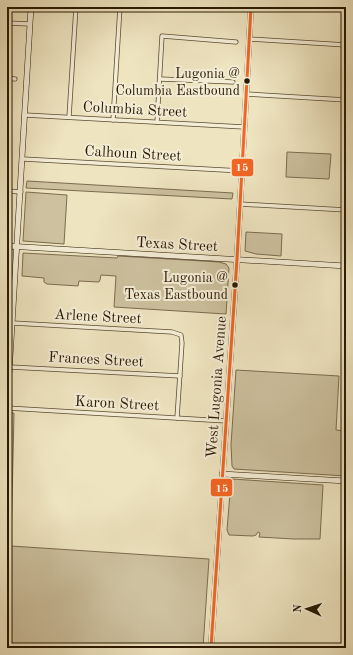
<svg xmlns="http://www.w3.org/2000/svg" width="353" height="655" viewBox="0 0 353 655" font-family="'Old Standard TT',serif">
<rect width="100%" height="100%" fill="#eee4c0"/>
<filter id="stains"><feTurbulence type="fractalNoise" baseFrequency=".005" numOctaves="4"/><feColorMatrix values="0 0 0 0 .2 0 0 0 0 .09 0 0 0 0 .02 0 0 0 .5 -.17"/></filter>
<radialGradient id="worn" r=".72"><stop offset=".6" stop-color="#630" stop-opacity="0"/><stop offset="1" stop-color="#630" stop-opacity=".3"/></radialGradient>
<!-- green -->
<g fill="#cdc19f" stroke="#7b6c50">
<path d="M287,152L331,154L329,179L286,177Z"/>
<path d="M27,181L233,193L232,199L26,188Z"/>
<path d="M26,192L67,195L64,244L23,241Z"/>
<path d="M246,232L282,234L281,256L256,254L245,251Z"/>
<path d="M23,253L117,258L118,256L219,262L226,264L229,268L226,314L114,307L116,276L101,275L100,280L99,282L79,281L78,286L47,284L44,282V278L22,276Z"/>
<path d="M236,370L339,376L336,430L346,431V476L234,469L232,466L231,445Z"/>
<path d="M7,413H14L11,546L209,559L203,648H7Z"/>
<path d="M232,479L323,485L320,539H294L259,537L260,533L258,532L256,535L253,536L229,535L227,530L231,481Z"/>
</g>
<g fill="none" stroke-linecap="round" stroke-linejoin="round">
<defs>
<g id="street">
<path d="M7,23L30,24"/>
<path d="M249,39L346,45"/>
<path d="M7,78L15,79"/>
<path d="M160,79L233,82"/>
<path d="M246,94L346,100"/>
<path d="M25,115L244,127"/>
<path d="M69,117L76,7"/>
<path d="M113,120L120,7"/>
<path d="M157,122L162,36L236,42"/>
<path d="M23,159L242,171"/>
<path d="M7,191L21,192"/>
<path d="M240,204L346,210"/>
<path d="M13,323L172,332L181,335L182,343L177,418"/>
<path d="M10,367L180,376"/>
<path d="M7,408L226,421"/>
</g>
<g id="secondary">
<path d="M7,246L346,266"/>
<path d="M7,408L31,7"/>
<path d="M222,474L346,481"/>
<path d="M211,648L237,259L251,7"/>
</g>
</defs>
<!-- street casing -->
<use href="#street" stroke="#5a4b30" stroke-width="5"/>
<!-- secondary casing -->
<use href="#secondary" stroke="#291800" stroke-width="6"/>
<!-- street -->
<use href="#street" stroke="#f4edd6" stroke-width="3.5"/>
<!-- secondary -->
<use href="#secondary" stroke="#f4edd6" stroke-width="5"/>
<defs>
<path id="bus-1" d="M211,648L237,259L251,7"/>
</defs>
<!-- bus-1 casing -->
<use href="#bus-1" stroke="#f4edd6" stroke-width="6"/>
<!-- bus-1 -->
<use href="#bus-1" stroke="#f26522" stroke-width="3"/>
</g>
<!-- markers -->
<g fill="#291800" stroke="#f4edd6" stroke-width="1.5">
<circle cx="247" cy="81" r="3.5"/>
<circle cx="235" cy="285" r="3.5"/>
</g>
<g text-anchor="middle" stroke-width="4" stroke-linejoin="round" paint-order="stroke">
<!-- bus labels -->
<g font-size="14" fill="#291800" stroke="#f4edd6" text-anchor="end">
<text x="240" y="78">Lugonia @<tspan x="240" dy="17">Columbia Eastbound</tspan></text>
<text x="228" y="282">Lugonia @<tspan x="228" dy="17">Texas Eastbound</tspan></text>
</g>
<!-- street labels -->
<g font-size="15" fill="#291800" stroke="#f4edd6">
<text transform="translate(135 109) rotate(3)" y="5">Columbia Street</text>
<text transform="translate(133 153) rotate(3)" y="5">Calhoun Street</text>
<text transform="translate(177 244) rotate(3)" y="5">Texas Street</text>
<text transform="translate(98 316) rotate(3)" y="5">Arlene Street</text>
<text transform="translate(96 359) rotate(3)" y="5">Frances Street</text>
<text transform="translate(216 387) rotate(-86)" y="5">West Lugonia Avenue</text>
<text transform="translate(117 403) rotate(3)" y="5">Karon Street</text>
</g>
</g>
<g stroke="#f4edd6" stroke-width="1.5">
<rect x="231" y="158" width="23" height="19" rx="4" fill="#f26522"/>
<rect x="210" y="478" width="23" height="19" rx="4" fill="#f26522"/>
</g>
<g font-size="11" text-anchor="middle" font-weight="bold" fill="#fff">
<text x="242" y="171">15</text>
<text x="222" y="492">15</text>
</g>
<!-- margin -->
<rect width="353" height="655" fill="none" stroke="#eee4c0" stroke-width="24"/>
<rect x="8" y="8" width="337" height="639" fill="none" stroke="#291800" stroke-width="2"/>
<rect x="12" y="12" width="329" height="631" fill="none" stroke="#291800"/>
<!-- north arrow -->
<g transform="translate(307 609) rotate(273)" stroke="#f4edd6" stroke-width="3" paint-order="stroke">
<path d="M0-3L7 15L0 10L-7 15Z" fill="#291800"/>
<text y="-6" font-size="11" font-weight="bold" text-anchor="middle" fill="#291800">N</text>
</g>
<rect width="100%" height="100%" filter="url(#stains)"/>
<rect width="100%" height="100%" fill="url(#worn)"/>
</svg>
